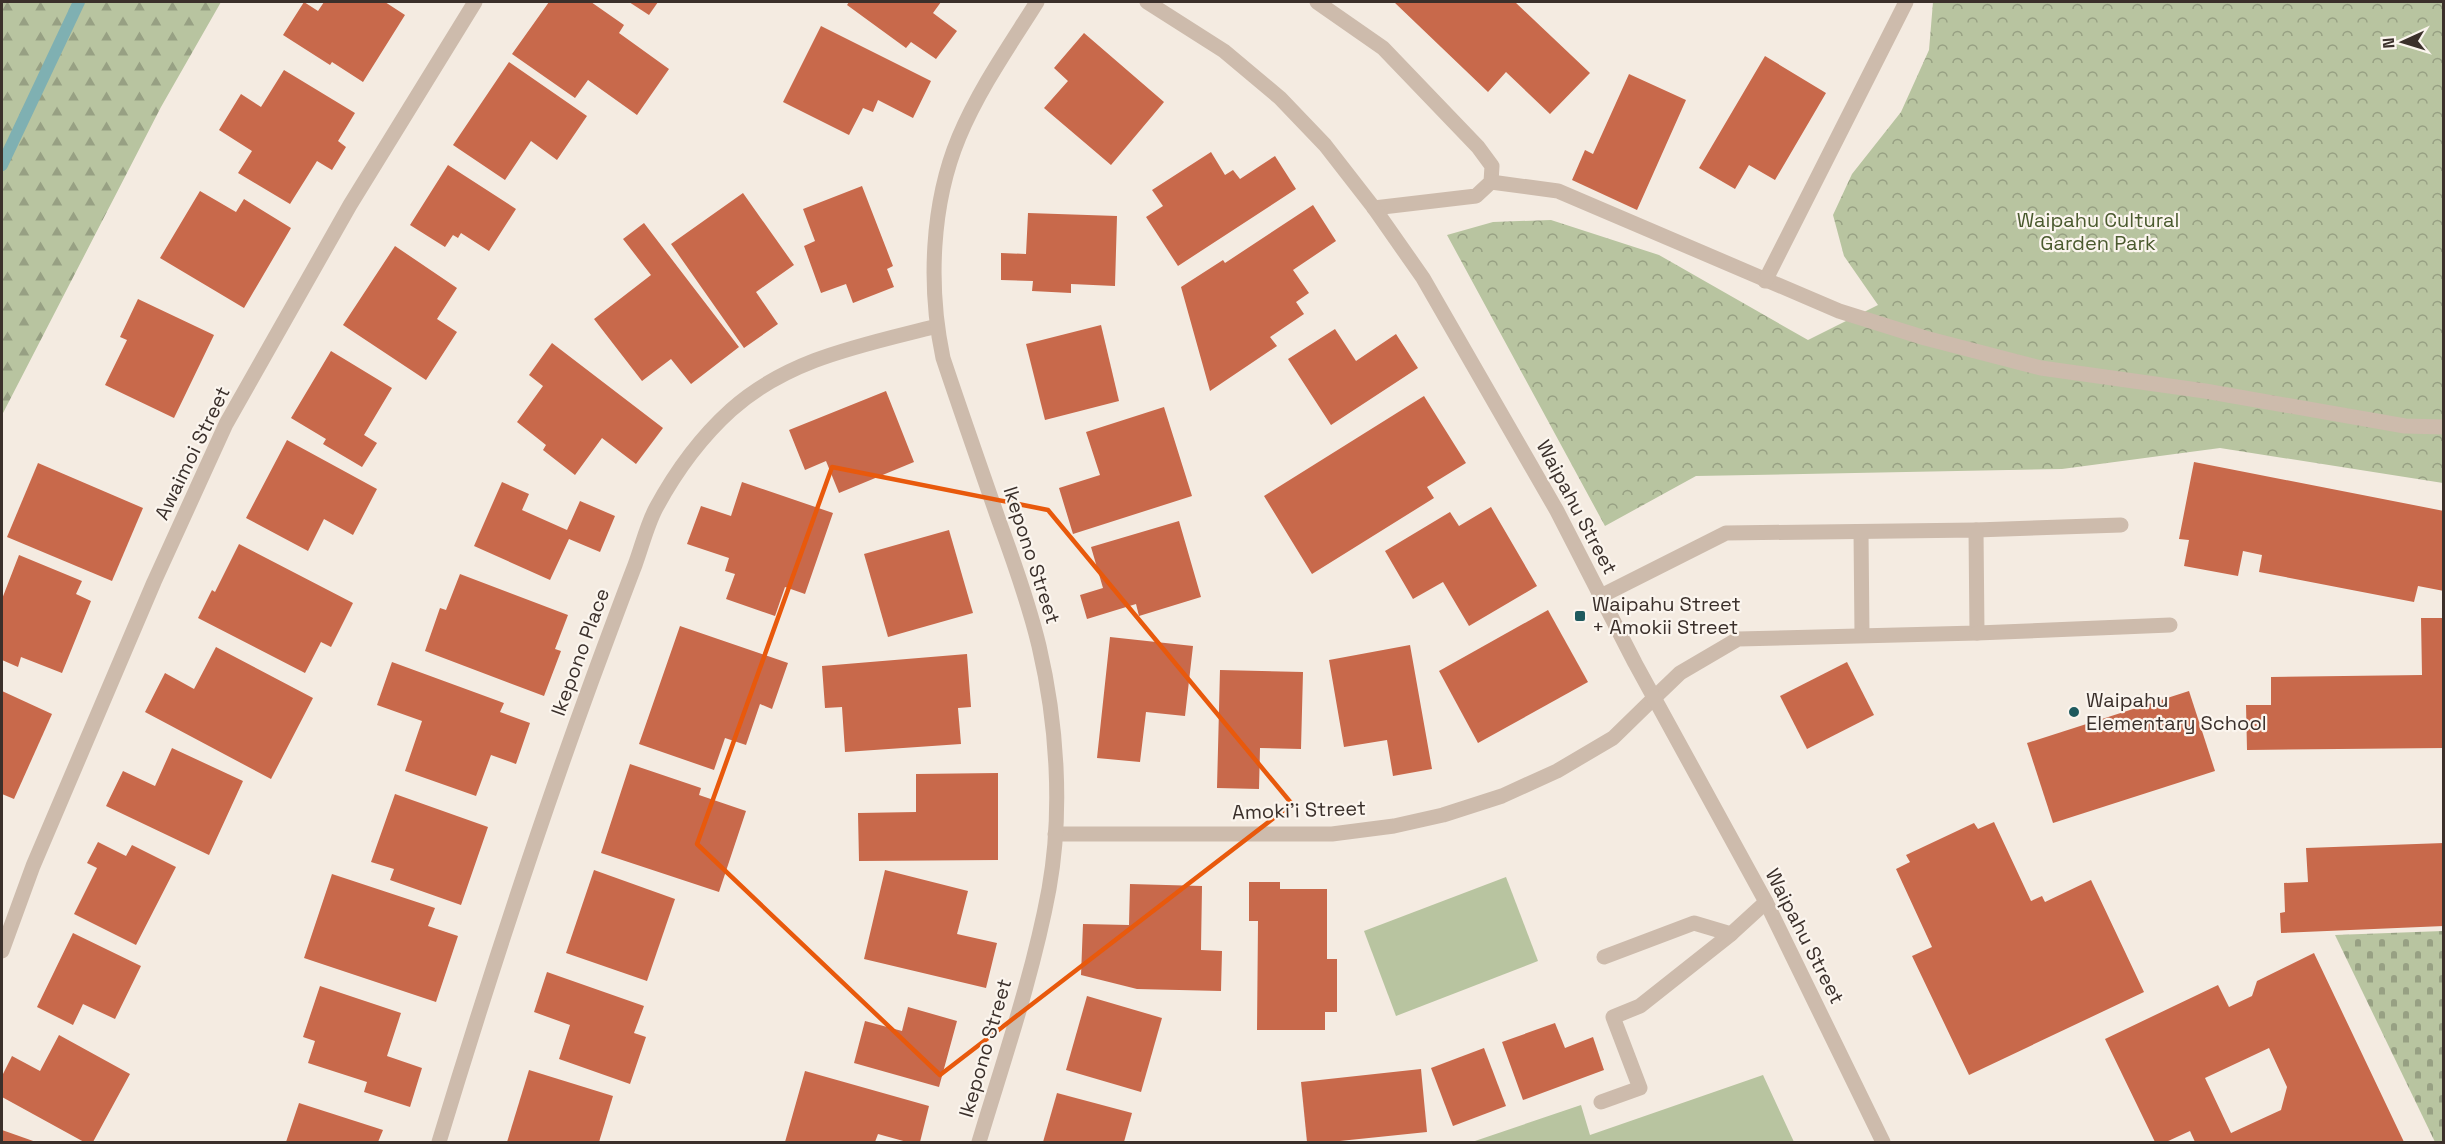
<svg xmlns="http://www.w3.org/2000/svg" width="2445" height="1144" viewBox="0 0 2445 1144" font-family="'Space Grotesk',sans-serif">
<defs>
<pattern id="forest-firs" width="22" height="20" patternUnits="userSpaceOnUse" patternTransform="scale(1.5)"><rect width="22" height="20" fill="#b8c4a0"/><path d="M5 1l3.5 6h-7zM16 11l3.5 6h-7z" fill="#97a083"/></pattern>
<pattern id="cemetery-stones" width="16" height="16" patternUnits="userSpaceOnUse" patternTransform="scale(1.5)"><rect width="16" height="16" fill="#b8c4a0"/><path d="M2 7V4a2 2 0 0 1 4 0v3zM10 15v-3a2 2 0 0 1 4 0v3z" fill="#97a083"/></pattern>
<pattern id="park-crowns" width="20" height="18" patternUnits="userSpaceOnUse" patternTransform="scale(1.5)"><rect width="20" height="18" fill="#b8c4a0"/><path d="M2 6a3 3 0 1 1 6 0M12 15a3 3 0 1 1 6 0" fill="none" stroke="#97a083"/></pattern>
</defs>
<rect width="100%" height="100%" fill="#f4ebe1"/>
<!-- green -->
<g fill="#b8c4a0">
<path d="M1506,877L1538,961L1396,1016L1364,931Z"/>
<path d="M1763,1075L1794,1142H1472L1581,1105L1590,1135Z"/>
</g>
<!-- forest -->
<path fill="url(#forest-firs)" d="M2,2H221L161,107L2,415Z"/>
<!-- cemetery -->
<path fill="url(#cemetery-stones)" d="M2443,931L2444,1142H2435L2335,935Z"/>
<!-- park -->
<path fill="url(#park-crowns)" d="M1933,2H2443V483L2220,448L2062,469L1696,476L1605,526L1447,235L1493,222L1551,220L1659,255L1808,340L1878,305L1844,256L1833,215L1852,174L1901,112L1929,50Z"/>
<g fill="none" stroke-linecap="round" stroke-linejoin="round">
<!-- stream -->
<path stroke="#7fb0b2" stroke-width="12" d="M2,165L79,2"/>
</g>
<!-- building -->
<g fill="#c8694b" fill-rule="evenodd">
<path d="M304,2L318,11L324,2H385L405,15L363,82L332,62L330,65L283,35Z"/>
<path d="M549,2H591L624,25L619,33L669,69L637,115L588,80L575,98L512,54Z"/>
<path d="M629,2H658L649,15Z"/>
<path d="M849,2H941L933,13L957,31L936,59L911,42L906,48L847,5Z"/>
<path d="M1394,2H1515L1590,73L1550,114L1506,72L1488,92Z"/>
<path d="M821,26L931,81L913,118L878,100L873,112L863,108L849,135L783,102Z"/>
<path d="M1084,33L1164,102L1111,165L1044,108L1068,81L1054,68Z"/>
<path d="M1765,56L1826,93L1775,180L1749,165L1735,189L1699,168Z"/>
<path d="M509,62L587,116L557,160L531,141L505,180L453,145Z"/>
<path d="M284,70L355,113L338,141L346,147L332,170L317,161L290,204L238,173L252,151L219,130L241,94L261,107Z"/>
<path d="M1629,74L1686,100L1637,210L1572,180L1585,150L1593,154Z"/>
<path d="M1211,152L1225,175L1233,170L1240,179L1275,156L1296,189L1178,266L1146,217L1163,206L1152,190Z"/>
<path d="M448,165L516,209L489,251L461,233L458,238L453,235L445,247L410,225Z"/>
<path d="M862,186L893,266L887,269L894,287L853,303L846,284L821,293L804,246L815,241L803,209Z"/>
<path d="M200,191L236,212L244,199L291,228L244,308L160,258Z"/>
<path d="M743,193L794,265L756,292L778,324L744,348L671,244Z"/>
<path d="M1313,205L1336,241L1293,270L1309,293L1296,302L1304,314L1270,337L1277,346L1210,391L1181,287L1223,260L1225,263Z"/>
<path d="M1028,213L1117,216L1115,286L1071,284V293L1032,291L1033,281L1001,280V253L1026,254Z"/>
<path d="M644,223L739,347L691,384L671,359L642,381L594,319L651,275L623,239Z"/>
<path d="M395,246L457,288L437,319L457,332L426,380L343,325Z"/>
<path d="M138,299L214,335L174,418L105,385L127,340L120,337Z"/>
<path d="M1101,325L1119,401L1045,420L1026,344Z"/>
<path d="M1335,329L1356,361L1396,334L1418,368L1331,425L1288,359Z"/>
<path d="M552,343L663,428L636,464L602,438L575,475L543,450L546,445L517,422L543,386L529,375Z"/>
<path d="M331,351L392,388L364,435L377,443L362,467L323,444L326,439L291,418Z"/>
<path d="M886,391L914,462L839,493L826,461L805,470L789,430Z"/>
<path d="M1424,396L1466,463L1427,487L1434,498L1312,574L1264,496Z"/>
<path d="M1164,407L1192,496L1073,534L1059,488L1100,475L1086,432Z"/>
<path d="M287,440L377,489L353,535L324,519L308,551L246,518Z"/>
<path d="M2194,462L2444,511V591L2418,586L2414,602L2259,572L2262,555L2243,551L2238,576L2184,566L2189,540L2179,539Z"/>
<path d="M38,463L143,508L112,581L7,537Z"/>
<path d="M502,482L529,494L522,510L567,530L580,501L615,516L600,552L569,539L550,580L474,546Z"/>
<path d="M742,482L833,513L805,594L785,587L775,616L726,599L735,574L725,571L729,558L687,544L701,506L731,516Z"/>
<path d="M1491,507L1537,586L1469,626L1443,582L1413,599L1385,551L1450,512L1459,526Z"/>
<path d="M1179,521L1201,597L1139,616L1136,604L1087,619L1080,595L1103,588L1091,547Z"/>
<path d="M949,530L973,613L888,637L864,554Z"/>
<path d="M239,544L353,603L331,647L321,642L305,673L198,618L212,590L215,592Z"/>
<path d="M19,555L82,581L76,594L91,601L62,673L21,657L18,667L2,660V599Z"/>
<path d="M460,574L568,615L555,649L561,651L544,696L425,651L440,608L446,610Z"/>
<path d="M1548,610L1588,682L1478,743L1439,671Z"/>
<path d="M2421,618H2444V748L2247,750L2246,705H2271V677L2422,675Z"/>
<path d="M680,626L788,663L772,709L760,704L746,745L725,738L714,770L639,744Z"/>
<path d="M1110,637L1193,646L1185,716L1146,712L1140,762L1097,758Z"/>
<path d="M1410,645L1432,769L1393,776L1387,740L1344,747L1329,660Z"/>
<path d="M216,647L313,698L271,779L145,712L165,673L194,689Z"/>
<path d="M967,654L971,707L958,708L961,744L845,752L842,707L825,708L822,666Z"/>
<path d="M392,662L504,703L500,712L530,723L516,764L491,755L476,796L405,771L422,721L377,705Z"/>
<path d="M1847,662L1874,715L1807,749L1780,696Z"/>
<path d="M1220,670L1303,672L1301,749L1260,748L1259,789L1217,788Z"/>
<path d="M2,691L52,714L14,799L2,794Z"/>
<path d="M2189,691L2215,771L2053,823L2027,743Z"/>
<path d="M172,748L243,781L209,855L106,806L123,771L155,786Z"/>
<path d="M630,764L701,788L699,795L746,811L719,892L601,853Z"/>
<path d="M998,773V860L859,861L858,813L916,812V774Z"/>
<path d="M395,794L488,827L461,905L390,880L394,869L371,862Z"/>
<path d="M1994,822L2031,901L2042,896L2045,902L2091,880L2144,992L1969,1075L1912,956L1932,947L1896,869L1910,862L1906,855L1974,823L1978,829Z"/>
<path d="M98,842L126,856L132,845L176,867L136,945L74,914L97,868L87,863Z"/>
<path d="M2444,843V926L2281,933L2280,913L2285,912L2284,883L2308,882L2306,848Z"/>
<path d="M594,870L675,899L647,981L566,953Z"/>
<path d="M885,870L968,891L957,934L997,943L986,988L864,959Z"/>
<path d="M332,874L435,908L428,926L458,936L436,1002L304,958Z"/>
<path d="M1249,882H1280V889H1327V959H1337V1012H1325V1030H1257L1258,921H1249Z"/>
<path d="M1130,884L1202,886L1201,950L1222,951L1221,991L1137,989L1081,975L1083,924L1129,925Z"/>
<path d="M73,933L141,966L115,1019L83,1004L73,1025L37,1007Z"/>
<path d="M2314,953L2404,1142H2195L2190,1131L2166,1142H2155L2105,1039L2218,985L2229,1007L2252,996L2257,981ZM2269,1048L2287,1087L2281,1110L2231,1133L2205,1078Z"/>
<path d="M547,972L644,1006L634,1033L646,1037L630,1084L559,1059L570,1025L534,1012Z"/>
<path d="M320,986L401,1013L387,1056L422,1068L410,1107L364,1092L367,1082L308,1063L315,1041L303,1037Z"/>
<path d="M1087,996L1162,1018L1141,1092L1066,1070Z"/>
<path d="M908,1007L957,1021L939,1087L854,1063L865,1021L902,1031Z"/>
<path d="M1555,1023L1565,1048L1593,1037L1604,1070L1523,1100L1502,1042Z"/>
<path d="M59,1035L130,1074L93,1142H84L2,1097V1076L12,1056L40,1071Z"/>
<path d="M1484,1048L1506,1106L1453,1126L1431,1068Z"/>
<path d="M1421,1069L1427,1132L1330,1142H1307L1301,1082Z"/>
<path d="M529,1070L613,1096L599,1142H507Z"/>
<path d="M805,1071L929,1106L920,1142H907L878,1134L875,1142H785Z"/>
<path d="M1057,1093L1132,1113L1124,1142H1043Z"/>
<path d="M299,1103L383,1130L378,1142H286Z"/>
<path d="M2,1130L36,1142H2Z"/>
</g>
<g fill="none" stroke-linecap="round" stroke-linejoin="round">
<!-- service -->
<g stroke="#cdbbac" stroke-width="15">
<path d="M1317,2L1383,48L1478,147L1492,166L1491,182L1476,196L1374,208"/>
<path d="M1491,182L1558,191L1839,311L1925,338L2041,368L2205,391L2405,426L2444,427"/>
<path d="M1765,281L1906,2"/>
<path d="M1976,530L2121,525"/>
<path d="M1861,532L1862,635"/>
<path d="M1601,596L1726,533L1976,530L1977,633L1738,639L1680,673L1654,698"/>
<path d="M1977,633L2170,625"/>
<path d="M1604,957L1694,923L1731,934L1766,902"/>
<path d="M1601,1102L1640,1088L1613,1017L1640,1006L1731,934"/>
</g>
<!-- minor -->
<g stroke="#cdbbac" stroke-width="15">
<path d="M1055,834H1332L1394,826L1443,815L1502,796L1557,771L1613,738L1654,698"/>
<path d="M2,951L33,866L154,582L226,424L350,205L475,2"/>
<path d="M439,1142C486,987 536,833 592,680C606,642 620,604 635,565C642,546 647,525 656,508C676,471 700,438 731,410C789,358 864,345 937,326"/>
<path d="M979,1142C1004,1059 1033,975 1049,889C1063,811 1057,723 1039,646C1029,604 1014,562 999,521C980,466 961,412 943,358C928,287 931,204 959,137C979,89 1010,45 1037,2"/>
</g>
<!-- tertiary -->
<path stroke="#cdbbac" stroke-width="15" d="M1147,2L1224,51L1280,98L1325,145L1374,208L1423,278L1557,511L1635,663L1766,902L1883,1142"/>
</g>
<!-- marked area -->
<path fill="none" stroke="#e8590c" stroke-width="4.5" stroke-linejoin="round" d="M832,467L1048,510L1292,804L940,1075L697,844Z"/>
<!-- markers -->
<g fill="#1f5a5e" stroke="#fbf5ee" stroke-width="2">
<rect x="1574" y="610" width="12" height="12" rx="3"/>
<circle cx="2074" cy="712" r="6"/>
</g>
<g text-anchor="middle" stroke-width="4.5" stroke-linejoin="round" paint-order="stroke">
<!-- park labels -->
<g font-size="20" fill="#4a5a2e" stroke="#fbf5ee">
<text x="2098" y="227">Waipahu Cultural<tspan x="2098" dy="23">Garden Park</tspan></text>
</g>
<!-- street labels -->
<g font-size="20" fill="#3b302b" stroke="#fbf5ee">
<text transform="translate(192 453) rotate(-64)" y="7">Awaimoi Street</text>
<text transform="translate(1577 507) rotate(62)" y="7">Waipahu Street</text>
<text transform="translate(1032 555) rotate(72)" y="7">Ikepono Street</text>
<text transform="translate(580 652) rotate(-70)" y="7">Ikepono Place</text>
<text transform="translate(1299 810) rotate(-2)" y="7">Amoki'i Street</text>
<text transform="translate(1805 936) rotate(63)" y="7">Waipahu Street</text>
<text transform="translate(985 1048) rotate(-74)" y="7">Ikepono Street</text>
</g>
<!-- poi labels -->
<g font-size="20" fill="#3b302b" stroke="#fbf5ee" text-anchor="start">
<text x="1592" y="611">Waipahu Street<tspan x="1592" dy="23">+ Amokii Street</tspan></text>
<text x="2086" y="707">Waipahu<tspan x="2086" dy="23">Elementary School</tspan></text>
</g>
</g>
<!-- border -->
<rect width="2445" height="1144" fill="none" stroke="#3b302b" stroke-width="6"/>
<!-- north arrow -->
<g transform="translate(2403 42) rotate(266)" stroke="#fbf5ee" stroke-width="4.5" paint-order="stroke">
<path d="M0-4.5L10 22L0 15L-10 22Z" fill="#3b302b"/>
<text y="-9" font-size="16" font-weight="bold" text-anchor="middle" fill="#3b302b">N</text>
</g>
</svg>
